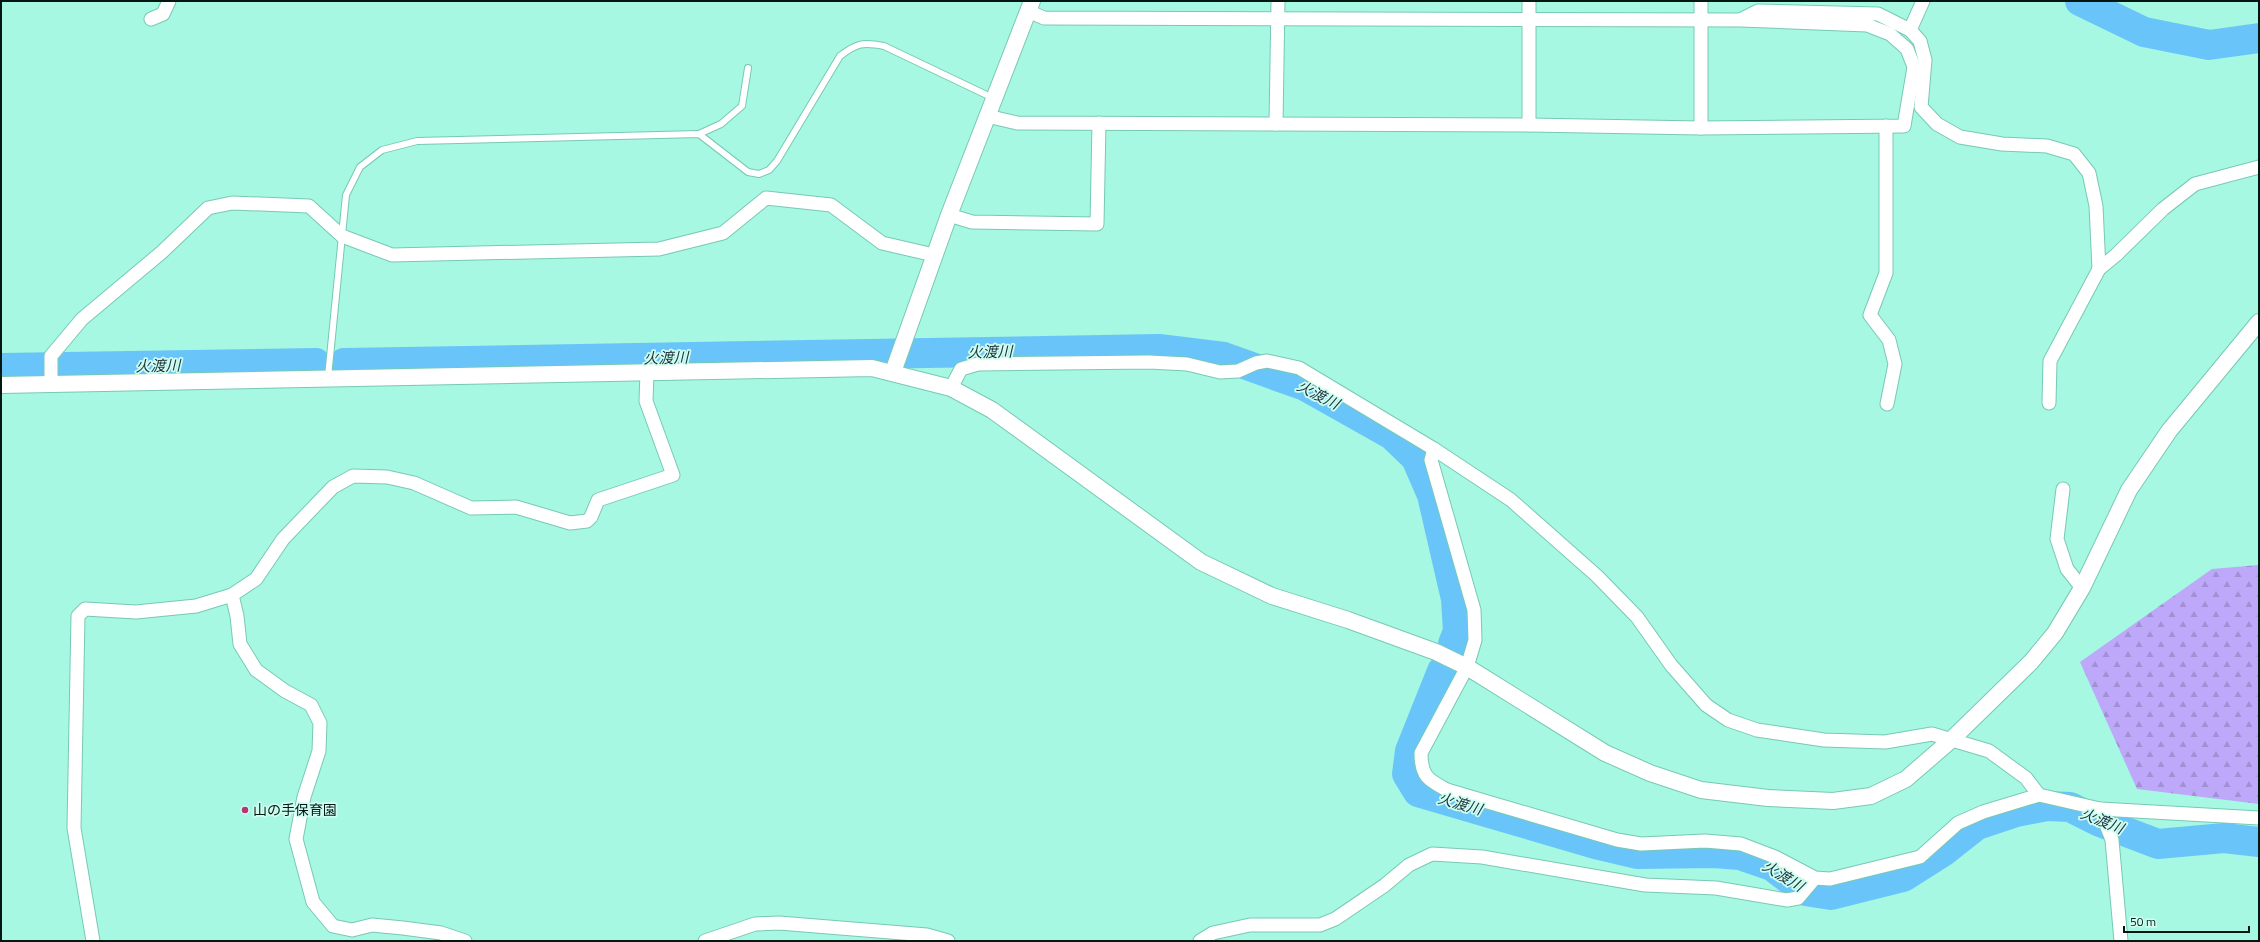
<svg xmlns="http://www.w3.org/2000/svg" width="2260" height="942" viewBox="0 0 2260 942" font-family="'Titillium Web','Noto Sans JP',sans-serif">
<defs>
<pattern id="forest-firs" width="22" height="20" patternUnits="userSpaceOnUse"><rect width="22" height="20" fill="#bda8f9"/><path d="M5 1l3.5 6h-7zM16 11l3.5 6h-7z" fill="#a190d4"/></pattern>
</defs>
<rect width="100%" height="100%" fill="#a6f8e2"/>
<!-- forest -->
<path fill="url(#forest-firs)" d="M2259,565V804L2137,789L2080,662L2212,569Z"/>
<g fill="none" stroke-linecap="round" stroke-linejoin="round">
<!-- river -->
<g stroke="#69c5f9" stroke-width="30">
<path d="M2080,1L2144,32L2209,45L2259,38"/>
<path d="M344,363L1159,349L1224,357L1305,386L1392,435L1416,458L1432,495L1456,599L1458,631L1453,644"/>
<path d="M1,368L316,363"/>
<path d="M1442,671L1410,751L1407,774L1418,792L1599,845L1637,854L1714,853L1740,855L1772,866L1805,891L1831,895L1903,877L1944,851L1977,825L2016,812L2047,806L2070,807L2100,822L2158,844L2224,838L2259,842"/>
</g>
<defs>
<g id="service">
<path d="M699,134L721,124L742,106L748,68"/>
<path d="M328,377L346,195L360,167L382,150L417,141L699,134L748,172L759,174L769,170L777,161L840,56C857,43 863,42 884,46L993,98"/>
</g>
<g id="minor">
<path d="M151,19L163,14L169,1"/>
<path d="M1742,19L1758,11L1878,14L1910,30L1920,41L1925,60L1921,107L1937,124L1960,137L2002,144L2047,146L2074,154L2089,173L2096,206L2099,269"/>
<path d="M1910,30L1923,1"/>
<path d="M987,116L1017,123L1529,125L1701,128L1904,126L1914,67L1907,49L1890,34L1867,25L1741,20L1044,18L1028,11"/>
<path d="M1276,124L1278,1"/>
<path d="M1529,125V1"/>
<path d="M1886,126V273L1870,315L1889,340L1895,364L1887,404"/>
<path d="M1701,128V1"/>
<path d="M949,215L972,222L1097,224L1099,123"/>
<path d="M51,384V356L82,319L162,252L208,208L232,203L309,206L342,236L392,255L659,249L723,233L766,198L831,205L882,243L934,255"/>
<path d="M951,388L961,369L978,364L1149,362L1187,364L1220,372L1238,371L1256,363L1267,361L1299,368L1434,449L1511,500L1597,576L1637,617L1671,665L1706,705L1728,720L1757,730L1824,740L1885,742L1932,734L1989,751L2026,778L2039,795"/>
<path d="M2049,403L2050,361L2099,269L2116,255L2163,209L2195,184L2259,167"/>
<path d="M1434,449L1431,460L1474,610L1475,640L1467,667L1421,753C1421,776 1428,780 1447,790L1617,840L1641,844L1705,841L1741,844L1775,857L1815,878L1830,879L1920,857L1958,823L1983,812L2039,795L2100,809L2259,818"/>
<path d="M2063,489L2057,539L2067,569L2082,588"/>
<path d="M232,595L237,616L240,644L256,670L285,691L311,705L320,723L319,751L304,797L296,839L313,902L333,926L352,930L372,925L403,928L441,933L465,941"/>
<path d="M2100,809L2112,840L2121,941"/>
<path d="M93,941L74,828L78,616L85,609L136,612L196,606L232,595L256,579L283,539L333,487L353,476L387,477L414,483L471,508L516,507L570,523L587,521L591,517L598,500L673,475L646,401L647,373"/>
<path d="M705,941L755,924L779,923L927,935L948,941"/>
<path d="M1200,941L1213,933L1250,925H1320L1335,919L1385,885L1409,865L1432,854L1482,857L1645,885L1716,888L1787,900L1798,898L1815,878"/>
</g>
<g id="tertiary">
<path d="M893,372L949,215L1032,1"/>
<path d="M1,385L872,368L951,388L992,410L1201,562L1272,596L1348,620L1436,652L1467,667L1605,753L1650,773L1701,790L1768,798L1833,801L1871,796L1906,779L1950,741L2031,662L2055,633L2082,588L2129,490L2169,431L2259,322"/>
</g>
</defs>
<!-- service casing -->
<use href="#service" stroke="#78c9b4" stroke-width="8"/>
<!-- minor casing -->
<use href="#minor" stroke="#78c9b4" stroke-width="15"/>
<!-- tertiary casing -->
<use href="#tertiary" stroke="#78c9b4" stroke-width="18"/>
<!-- service -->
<use href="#service" stroke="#fff" stroke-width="6"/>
<!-- minor -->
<use href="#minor" stroke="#fff" stroke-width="13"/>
<!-- tertiary -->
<use href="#tertiary" stroke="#fff" stroke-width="16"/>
</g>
<!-- markers -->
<circle fill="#ba3374" stroke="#cffef0" stroke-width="1.5" cx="245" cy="810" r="4"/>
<g text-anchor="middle" stroke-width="3.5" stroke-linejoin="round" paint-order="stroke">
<!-- poi labels -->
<g font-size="14" fill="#001712" stroke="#cffef0" text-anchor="start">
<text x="253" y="815">山の手保育園</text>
</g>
<!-- water labels -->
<g font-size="15" font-style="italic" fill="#1c313d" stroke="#cffef0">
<text transform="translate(990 352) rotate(-1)" y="5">火渡川</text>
<text transform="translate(666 358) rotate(-1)" y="5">火渡川</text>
<text transform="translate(158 366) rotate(-1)" y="5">火渡川</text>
<text transform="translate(1318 395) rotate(27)" y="5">火渡川</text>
<text transform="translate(1460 804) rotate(16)" y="5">火渡川</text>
<text transform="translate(2102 821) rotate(22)" y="5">火渡川</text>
<text transform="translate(1783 876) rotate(31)" y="5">火渡川</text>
</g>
</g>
<!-- border -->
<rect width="2260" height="942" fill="none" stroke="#001712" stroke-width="4"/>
<!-- scale -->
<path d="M2124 926v6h125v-6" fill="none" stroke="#001712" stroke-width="2"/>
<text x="2130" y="926" font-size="12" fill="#001712" stroke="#cffef0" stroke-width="3" paint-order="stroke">50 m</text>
</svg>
